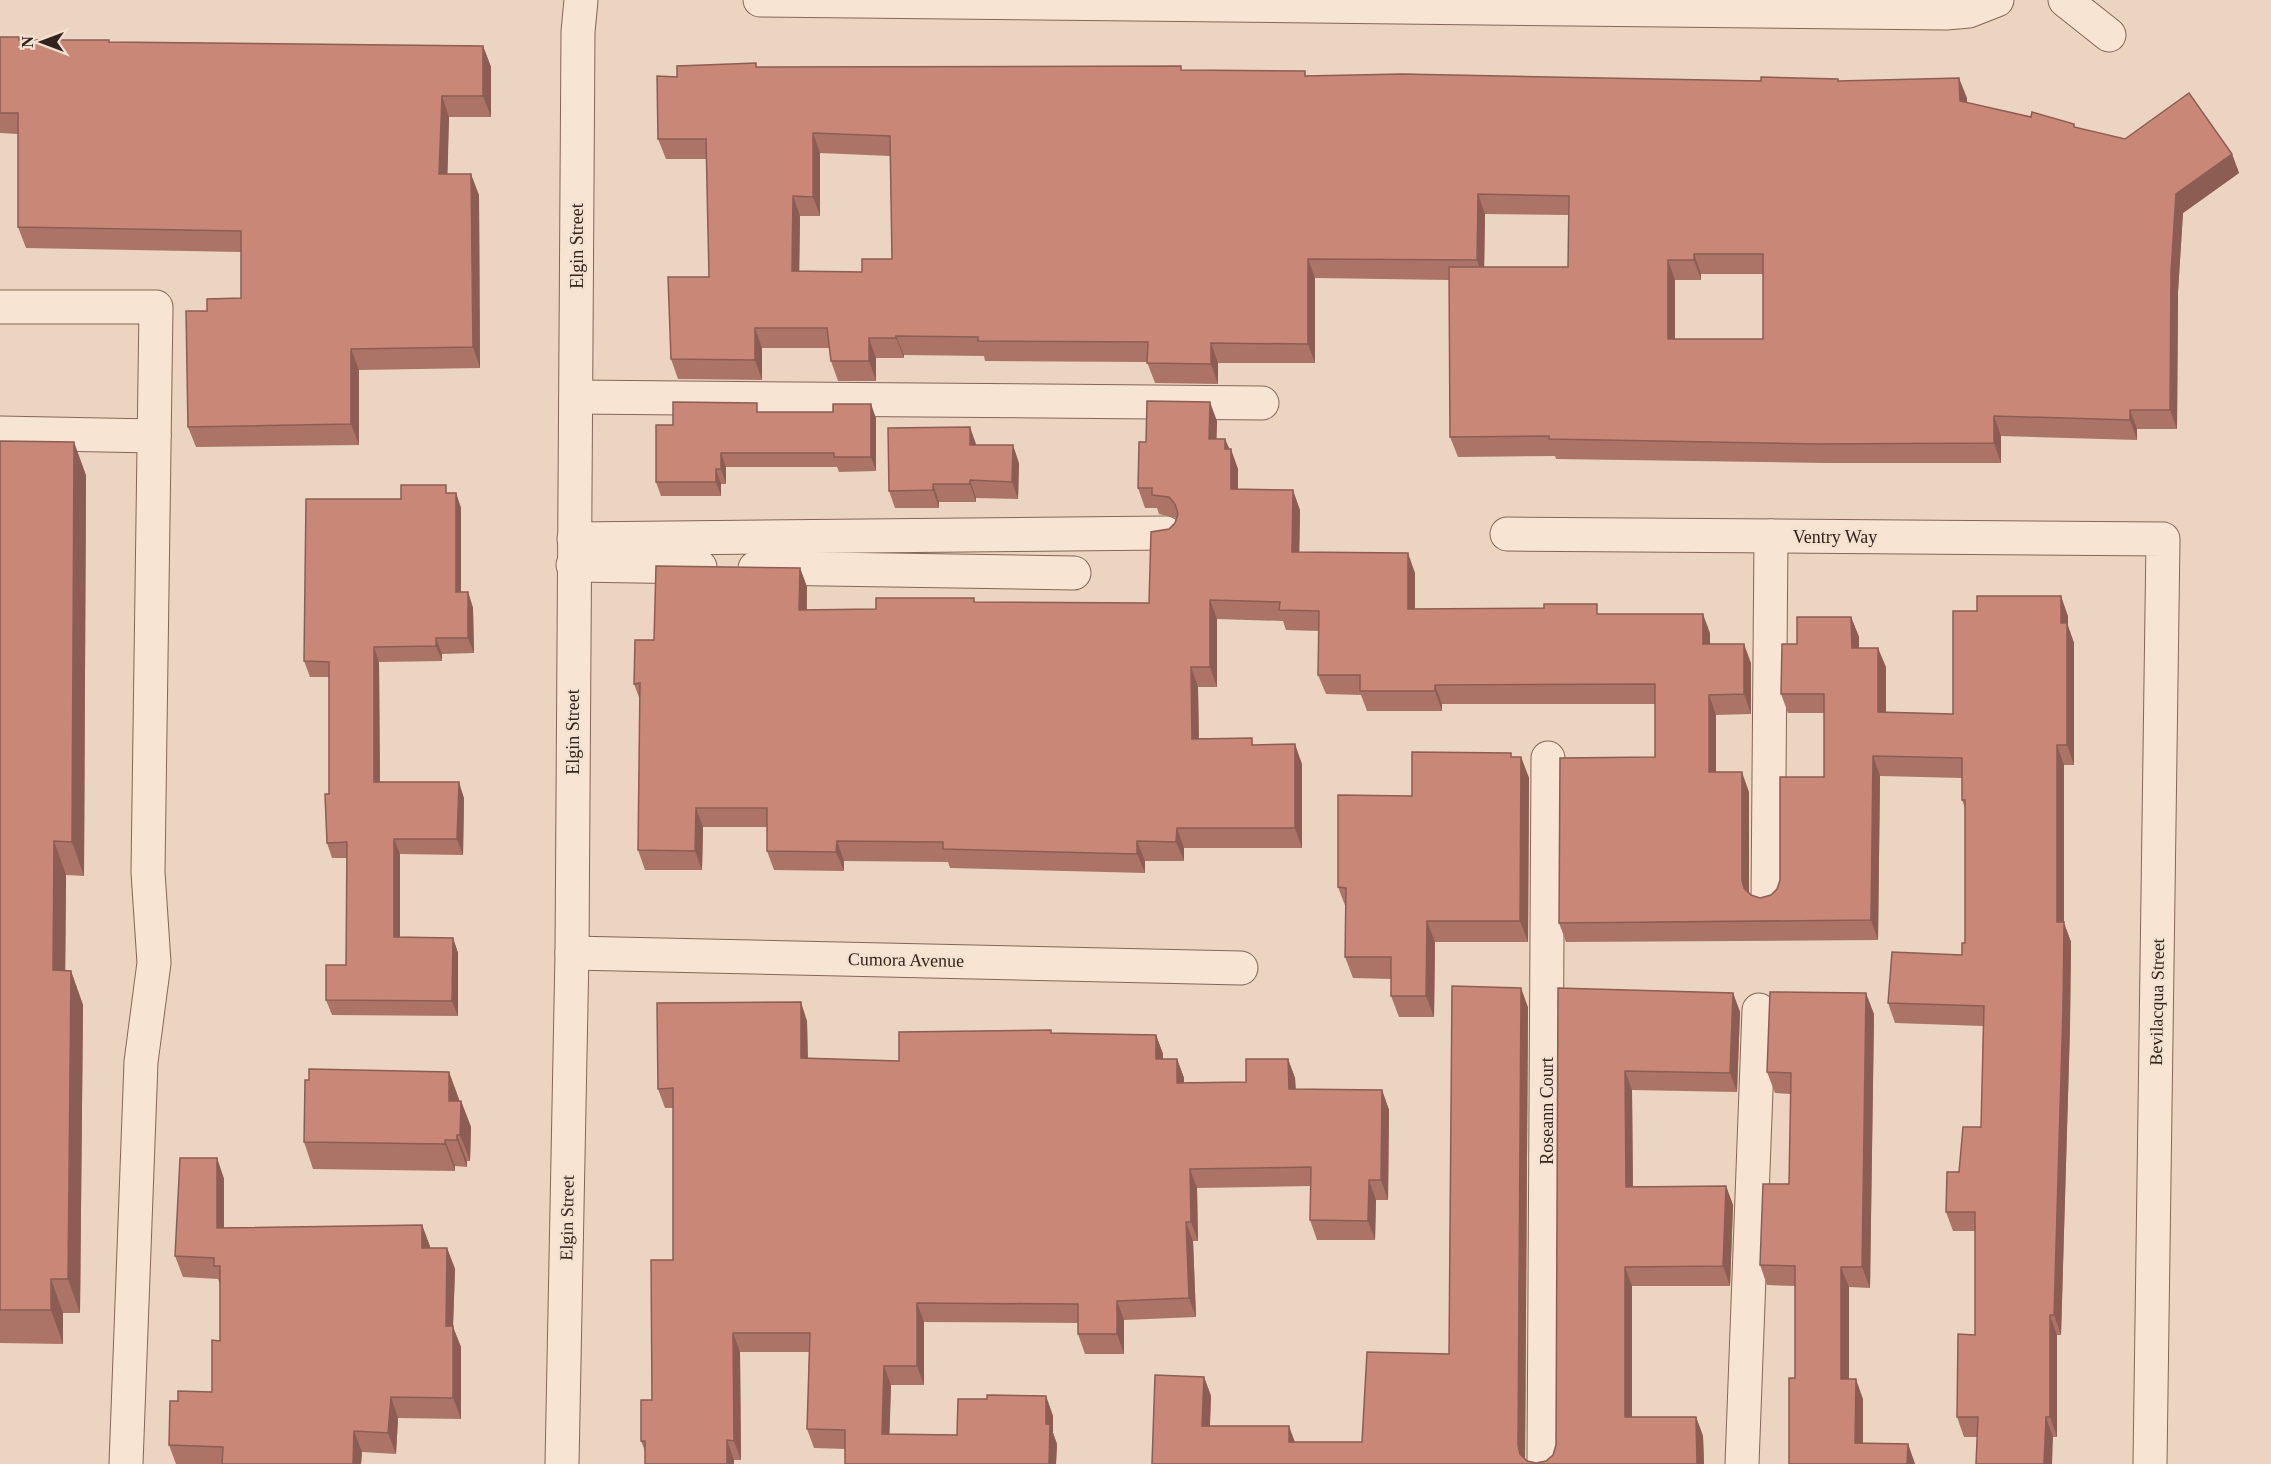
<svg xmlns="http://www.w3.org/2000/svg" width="2271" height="1464" viewBox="0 0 2271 1464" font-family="'Times New Roman',serif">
<rect width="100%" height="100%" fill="#ebd5c0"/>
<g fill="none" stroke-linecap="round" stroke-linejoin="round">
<defs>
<g id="minor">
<path d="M760,0L1946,13L1969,11L1997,0"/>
<path d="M2065,0L2109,35"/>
<path d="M0,307H156L148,872L154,963L141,1062L126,1464"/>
<path d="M576,397L1262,403"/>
<path d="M0,433L154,436"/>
<path d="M1507,534L2163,539L2150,1464"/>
<path d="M574,539L1166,533"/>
<path d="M573,565L700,567"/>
<path d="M755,568L1074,573"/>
<path d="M1768,899L1771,536"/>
<path d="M572,953L1241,968"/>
<path d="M562,1464L572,953L578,32L581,0"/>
<path d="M1544,1464L1548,758"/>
<path d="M1742,1464L1759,1010"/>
</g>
</defs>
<!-- minor casing -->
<use href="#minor" stroke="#836659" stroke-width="35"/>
<!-- minor -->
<use href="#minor" stroke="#f7e4d2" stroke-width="33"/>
</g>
<!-- wall -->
<g fill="#ac7466" fill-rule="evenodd">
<path d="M0,37L20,40L110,42L483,46L491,67V117H449L447,174L479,195L480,368L359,370V445L196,447L188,427L207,311L241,298V252L26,248L18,227V134L0,133Z"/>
<path d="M757,67L1182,70L1307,76L1839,81L1967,98V103L2125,139L2232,154L2239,173L2183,213L2178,292L2177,429H2137V440L2001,436V463H1827L1556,459L1555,456L1458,457L1450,437L1449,280L1315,278V363H1218V384L1155,383L1147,362L985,361L984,356L904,355V358H876V381H838L831,361L829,348H762V380L678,379L671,359L709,277L707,159H666L658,139L677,77ZM820,153L890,156L892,259L862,272L799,271L800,216H820ZM1485,214L1569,215L1568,267H1484ZM1701,274H1763V339H1675V280H1701Z"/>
<path d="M760,412L876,418V471L839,472L837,467H726V484H721V496H661L656,482L673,425Z"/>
<path d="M1217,421L1216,439H1225L1238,469V489L1300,510L1299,552L1415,573V609L1600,614L1710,633V644L1751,663V714L1716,715V772L1749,792V893L1751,895L1760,898L1771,895L1777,889L1824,777V713H1788L1781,694L1797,644L1851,617L1859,637V648L1886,667V712L1953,714L2068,616V626L2074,643V765H2064V923L2071,942L2070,1027L2061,1335H2057V1437H1964L1957,1417L1975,1335V1231H1953L1946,1212L1959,1172L1981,1127L1983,1026L1895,1023L1888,1003L1962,955L1965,943V808L1962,800V778L1880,776L1878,940L1566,942L1559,923L1655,757V704H1442V711H1367L1361,695L1326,694L1318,675L1319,631L1286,630L1283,621L1217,619V687H1198L1199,738L1254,745L1302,764V848H1184V861H1145V873L950,868L948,862L844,861V871L774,870L767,851V827H703L702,870H645L638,850L640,700L634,684L654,640L800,568L807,587V610L876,609L974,598L975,602L1149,603L1169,529L1175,523L1176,518L1159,514L1157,508H1145L1138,488L1146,442Z"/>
<path d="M0,441L86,475L84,876L66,875L65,971H71L83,1005L80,1313H63V1344L0,1343Z"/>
<path d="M976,444V445L1019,463L1018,499L976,498V502H939V508H895L889,491Z"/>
<path d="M449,493H456L461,508V592H468L473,608L474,653L442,654V661L379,662L380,782L464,798L463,855L400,854V937L453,938L458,953V1016L332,1015L326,1000L346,965L347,858H332L327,843L329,794V677H310L304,661L401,499Z"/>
<path d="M1513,757H1521L1529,778L1528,942H1435L1434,1017H1399L1391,996V979L1353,978L1345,957L1346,908L1338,887L1412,796Z"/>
<path d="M1558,988L1733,993L1740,1012L1737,1092L1632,1090L1633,1186H1726L1733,1205L1730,1286H1632V1417H1696L1703,1436L1704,1464H1152L1204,1377L1211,1396L1210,1426L1295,1442H1362L1449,1354L1528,1007L1525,1459L1527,1461L1536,1463L1546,1461L1553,1455L1556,1445Z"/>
<path d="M1874,1014L1870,1288L1849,1287V1379L1863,1399V1443L1908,1444L1915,1464H1789L1795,1378V1286L1767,1285L1760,1265L1789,1184L1791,1094L1775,1093L1767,1072Z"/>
<path d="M807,1021L808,1058L899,1061L1051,1030V1033L1156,1035L1163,1054V1059H1177L1184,1078V1083L1246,1082L1288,1059L1295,1078L1296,1089L1382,1090L1389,1110L1388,1200H1376L1375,1240H1317L1310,1220L1311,1186L1197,1188L1198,1241H1193L1196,1317L1124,1320V1354H1085L1078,1334V1323L924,1322V1385H891L889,1434L957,1435L987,1399L1046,1396L1053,1416V1433L1057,1444L1056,1464H845V1449L814,1448L807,1429L809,1352H740L741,1460H734V1464L645,1451L641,1441L652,1400L673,1260V1108H665L658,1089Z"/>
<path d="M449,1072L459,1101H461L471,1127L470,1161H467V1167L455,1166V1171L313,1169L304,1142Z"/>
<path d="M217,1158L224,1179V1228L422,1225L430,1248H447L455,1269L453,1327L461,1347V1419L398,1418L396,1454L362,1452L361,1464H176L169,1445L178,1401L212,1392L220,1341V1284L218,1279L183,1277L175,1256Z"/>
</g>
<!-- shaded-wall -->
<g fill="#8c5e53">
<path d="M483,46L491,67V117L483,96Z"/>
<path d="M1959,78L1967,98V121L1960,101Z"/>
<path d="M442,96L449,117L447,195L439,174Z"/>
<path d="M813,133L820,153V216L813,197Z"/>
<path d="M2232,154L2239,173L2183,213L2178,292L2177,429L2170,410L2171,272L2176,194Z"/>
<path d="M471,174L479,195L480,368L473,347Z"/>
<path d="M1478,194L1485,214L1484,280L1477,260Z"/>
<path d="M793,196L800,216L799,291L792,271Z"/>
<path d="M1694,254L1701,274V280L1694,260Z"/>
<path d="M1308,259L1315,278V363L1308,344Z"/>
<path d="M1668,260L1675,280V359L1668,339Z"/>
<path d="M755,328L762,348V380L755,360Z"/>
<path d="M896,336L904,355V358L896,338Z"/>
<path d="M869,338L876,358V381L869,361Z"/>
<path d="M1211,343L1218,363V384L1211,364Z"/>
<path d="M351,349L359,370V445L351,424Z"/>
<path d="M1210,402L1217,421L1216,459L1209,439Z"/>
<path d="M871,404L876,418V471L871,457Z"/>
<path d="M2130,410L2137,429V440L2130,420Z"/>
<path d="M1994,416L2001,436V463L1994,443Z"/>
<path d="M970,427L976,444V463L970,445Z"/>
<path d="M1225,439L1231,453V449L1238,469V508L1231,489L1225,449Z"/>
<path d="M74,442L86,475L84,876L72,842Z"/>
<path d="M1013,445L1019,463L1018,499L1012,482Z"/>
<path d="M721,453L726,467V484L721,469Z"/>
<path d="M716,469L721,484V496L716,482Z"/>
<path d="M970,480L976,498V502L970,484Z"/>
<path d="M933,484L939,502V508L933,490Z"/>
<path d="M1293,490L1300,510L1299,572L1292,552Z"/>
<path d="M456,493L461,508V608L456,592Z"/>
<path d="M1408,553L1415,573V629L1408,609Z"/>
<path d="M800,568L807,587L806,630L799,610Z"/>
<path d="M468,592L473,608L474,653L468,638Z"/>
<path d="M2061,596L2068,616V626L2074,643V765L2067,745L2061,623Z"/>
<path d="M1210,600L1217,619V687L1210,667Z"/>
<path d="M1703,614L1710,633V663L1703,644Z"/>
<path d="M1851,617L1859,637V667L1852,648Z"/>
<path d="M436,638L442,654V661L436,646Z"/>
<path d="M1744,644L1751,663V714L1744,694Z"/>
<path d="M374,647L379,662L380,797L374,782Z"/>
<path d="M1878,648L1886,667V732L1878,712Z"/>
<path d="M1191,667L1198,687L1199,758L1192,739Z"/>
<path d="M1435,685L1442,704V711L1435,691Z"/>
<path d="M1709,695L1716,715V792L1709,772Z"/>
<path d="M1295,744L1302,764V848L1295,828Z"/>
<path d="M2057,745L2064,765V923L2071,942L2070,1027L2061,1335L2054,1315L2057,922Z"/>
<path d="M1873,756L1880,776L1878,940L1871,920Z"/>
<path d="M1521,757L1529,778L1528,942L1520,921Z"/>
<path d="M1742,772L1749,792V899L1744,888L1742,880Z"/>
<path d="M459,782L464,798L463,855L457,839Z"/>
<path d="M696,808L703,827L702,870L695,851Z"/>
<path d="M1177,828L1184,848V861L1176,842Z"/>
<path d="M394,839L400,854V953L394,937Z"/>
<path d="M54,841L66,875L65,1004L53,970Z"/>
<path d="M837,841L844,861V871L836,852Z"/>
<path d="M1137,841L1145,861V873L1137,854Z"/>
<path d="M1427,921L1435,942L1434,1017L1426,996Z"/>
<path d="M453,938L458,953V1016L452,1001Z"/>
<path d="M71,971L83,1005L80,1313L68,1279Z"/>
<path d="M1521,988L1528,1007L1525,1464L1520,1454L1518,1445Z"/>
<path d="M1733,993L1740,1012L1737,1092L1730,1073Z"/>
<path d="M1866,993L1874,1014L1870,1288L1862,1267Z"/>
<path d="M801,1002L807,1021L808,1077L801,1058Z"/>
<path d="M1156,1035L1163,1054V1078L1156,1059Z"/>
<path d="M1177,1059L1184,1078V1102L1177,1083Z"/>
<path d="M1288,1059L1295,1078L1296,1108L1289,1089Z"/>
<path d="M1625,1071L1632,1090L1633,1206L1626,1187Z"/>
<path d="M449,1072L459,1099L458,1127L449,1101Z"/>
<path d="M1382,1090L1389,1110L1388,1200L1381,1180Z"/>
<path d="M461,1101L471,1127L470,1161L460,1135Z"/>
<path d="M457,1135L467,1161V1167L457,1140Z"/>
<path d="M445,1140L455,1166V1171L445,1144Z"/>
<path d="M217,1158L224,1179V1249L217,1228Z"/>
<path d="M1190,1169L1197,1188L1198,1241L1191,1222Z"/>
<path d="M1369,1180L1376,1200L1375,1240L1368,1221Z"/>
<path d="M1726,1186L1733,1205L1730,1286L1723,1266Z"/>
<path d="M1186,1222L1193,1241L1196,1317L1189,1298Z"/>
<path d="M422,1225L430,1246V1269L422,1248Z"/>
<path d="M447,1248L455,1269L453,1327L461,1347V1419L453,1398L446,1326Z"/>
<path d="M1625,1267L1632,1286V1436L1625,1417Z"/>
<path d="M1841,1267L1849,1287V1399L1841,1379Z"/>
<path d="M51,1279L63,1313V1344L51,1310Z"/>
<path d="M1117,1301L1124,1320V1354L1117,1334Z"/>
<path d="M917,1303L924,1322V1385L917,1366Z"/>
<path d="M2050,1315L2057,1335V1437L2050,1417Z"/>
<path d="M733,1333L740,1352L741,1460L734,1441Z"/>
<path d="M884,1366L891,1385L889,1453L882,1434Z"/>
<path d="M1204,1377L1211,1396L1209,1445L1202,1426Z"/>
<path d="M1856,1379L1863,1399V1463L1855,1443Z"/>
<path d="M1046,1396L1053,1416V1433L1057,1444L1056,1464H1049L1046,1424Z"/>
<path d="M391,1397L398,1418L396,1454L388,1433Z"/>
<path d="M1696,1417L1703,1436L1704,1464H1697Z"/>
<path d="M2046,1417L2053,1437L2052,1464H2044Z"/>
<path d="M1289,1426L1296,1445L1289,1442Z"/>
<path d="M354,1431L362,1452L361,1464H353Z"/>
<path d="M727,1440L734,1460V1464H727Z"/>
<path d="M1908,1444L1915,1464H1907Z"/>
</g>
<!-- building -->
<g fill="#c88777" stroke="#8c5e53" stroke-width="1.5" fill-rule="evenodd">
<path d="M0,37H19V40H109V42L483,46V96H442L439,174H471L473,347L351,349V424L188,427L186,311H207V299L241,298V231L18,227V113H0Z"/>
<path d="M756,63V67L1181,66V70L1305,71V76L1402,74L1761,81V77L1838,79V81L1959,78L1960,101L2031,117L2032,112L2074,124V127L2125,139L2189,93L2232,154L2176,194L2171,272L2170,410H2130V420L1994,416V443L1819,444L1549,439V436L1450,437L1449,267H1568L1569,196L1478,194L1477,260L1308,259V344L1211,343V364L1147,363L1148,342L978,341V337L896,336V338H869V361H831L827,328H755V360L671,359L668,277H709L706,139H658L657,76L677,77V66ZM813,133L890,136L892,259H862V272L792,271L793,196L813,197ZM1694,254H1763V339H1668V260H1694Z"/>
<path d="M1147,401L1210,402L1209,439H1225V449H1231V489L1293,490L1292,552L1408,553V609L1544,608V604H1597V614H1703V644H1744V694L1709,695V772H1742V880L1744,888L1751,895L1760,898L1771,895L1777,889L1780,880V777H1824V694H1781L1782,644H1797V617H1851L1852,648H1878V712L1953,714V611H1977V596H2061V623H2067V745H2057V922H2064L2063,1008L2054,1315H2050V1417H2046L2044,1464H1976L1978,1417H1957L1958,1334L1975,1335V1212H1946L1947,1172H1959L1963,1127H1981L1984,1006L1888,1003L1892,952L1962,955V943H1965V800H1962V758L1873,756L1871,920L1559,923L1560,758L1655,757V684L1435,685V691H1360V675H1318L1319,611L1279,610L1280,602L1210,600V667H1191L1192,739L1252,738V745L1295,744V828H1177L1176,842L1137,841V854L943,849V842L837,841L836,852L767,851V808H696L695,851L638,850L640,683L634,684L635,640H654L656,566L800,568L799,610L876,609V598H974V602L1149,603L1151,532L1169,529L1175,523L1178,514L1175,504L1169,497L1152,495V488H1138L1139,442H1146Z"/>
<path d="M673,402L757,403V412H833V404H871V457H834V453H721V469H716V482H656V425H673Z"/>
<path d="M970,427V445H1013L1012,482L970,480V484H933V490L889,491L888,428Z"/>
<path d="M0,441L74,442L72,842L54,841L53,970L71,971L68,1279H51V1310H0Z"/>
<path d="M401,485H446V493H456V592H468V638H436V646L374,647V782H459L457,839H394V937L453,938L452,1001L326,1000V965H346L347,842L327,843L325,794H329V662L304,661L306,499H401Z"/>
<path d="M1412,752L1511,753V757H1521L1520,921H1427L1426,996H1391V957H1345L1346,888L1338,887V795L1412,796Z"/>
<path d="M1452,986L1521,988L1518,1445L1520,1454L1527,1461L1536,1463L1546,1461L1553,1455L1556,1445L1558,988L1733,993L1730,1073L1625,1071L1626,1187L1726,1186L1723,1266L1625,1267V1417H1696L1697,1464H1152L1155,1375L1204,1377L1202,1426H1289V1442H1362L1367,1352L1449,1354Z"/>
<path d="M1770,992L1866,993L1862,1267H1841V1379H1856L1855,1443L1908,1444L1907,1464H1789V1378H1795V1266L1760,1265L1763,1184H1789L1791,1073L1767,1072Z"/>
<path d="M801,1002V1058L899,1061V1032L1051,1030V1033L1156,1035V1059H1177V1083L1246,1082V1059H1288L1289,1089L1382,1090L1381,1180H1369L1368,1221L1310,1220L1311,1167L1190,1169L1191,1222H1186L1189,1298L1117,1301V1334H1078V1304L917,1303V1366H884L882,1434L957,1435L958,1399H987V1395L1046,1396V1424H1050L1049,1464H845V1430L807,1429L810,1333H733L734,1441L727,1440V1464H645V1441H641V1400H652L651,1260H673V1088L658,1089L657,1003Z"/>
<path d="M309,1069L449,1072V1101H461L460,1135H457V1140H445V1144L304,1142L305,1080H309Z"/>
<path d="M180,1158H217V1228L422,1225V1248H447L446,1326H453V1398L391,1397L388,1433L354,1431L353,1464H222L223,1447L169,1445L170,1401H178V1391L212,1392V1340L220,1341V1266H214V1258L175,1256Z"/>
</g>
<g text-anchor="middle" stroke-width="4.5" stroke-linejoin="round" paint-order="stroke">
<!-- street labels -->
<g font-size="18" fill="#34231d" stroke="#f3e1cf">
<text transform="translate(577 246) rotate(-90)" y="6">Elgin Street</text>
<text x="1835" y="543">Ventry Way</text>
<text transform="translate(573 732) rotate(-90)" y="6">Elgin Street</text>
<text transform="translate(906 960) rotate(1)" y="6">Cumora Avenue</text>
<text transform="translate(2157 1002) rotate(-89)" y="6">Bevilacqua Street</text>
<text transform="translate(1547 1111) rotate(-90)" y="6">Roseann Court</text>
<text transform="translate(567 1218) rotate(-89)" y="6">Elgin Street</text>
</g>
</g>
<!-- north arrow -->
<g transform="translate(42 42) rotate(270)" stroke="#f3e1cf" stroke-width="4.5" paint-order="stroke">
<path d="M0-4.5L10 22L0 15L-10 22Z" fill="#34231d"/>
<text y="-9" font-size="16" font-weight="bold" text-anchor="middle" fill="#34231d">N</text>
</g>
</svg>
